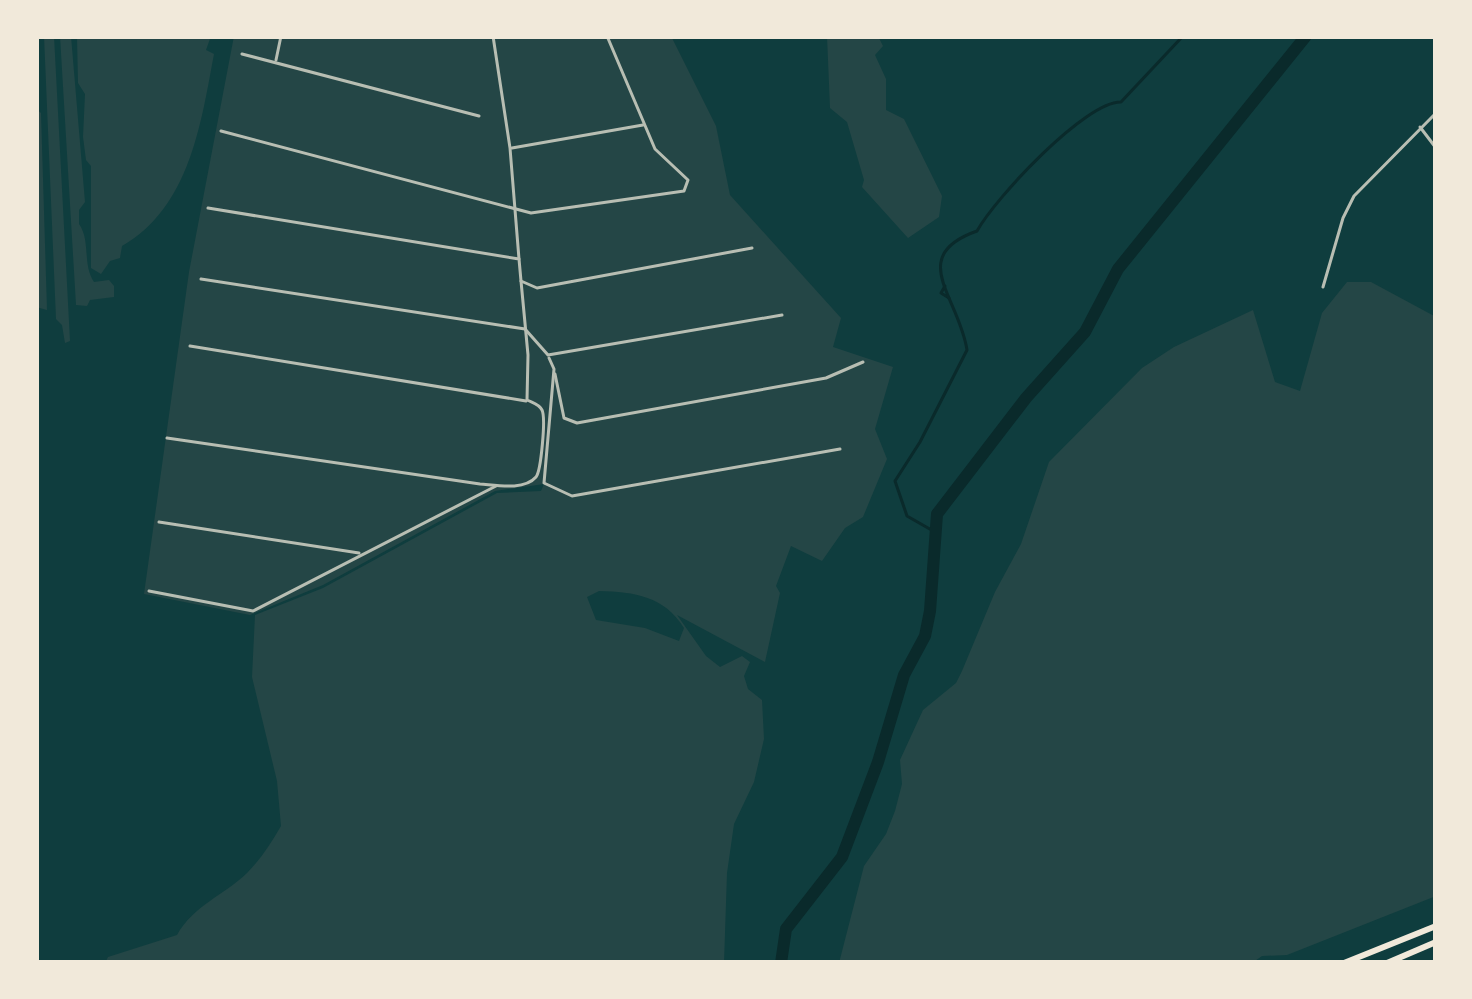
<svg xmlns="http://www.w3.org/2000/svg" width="1472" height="999" viewBox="0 0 1472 999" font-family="'Source Sans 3',sans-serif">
<rect width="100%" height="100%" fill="#0f3d3e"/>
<!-- green -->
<g fill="#244646" fill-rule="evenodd">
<path d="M44,36H54L70,341L65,343L62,325L56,319Z"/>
<path d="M60,36H71L85,202L79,210V224C91,241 82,264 94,282L109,280L114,286V297L90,300L87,306L76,305Z"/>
<path d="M77,36H211L206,50L214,54C201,123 190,207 122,246L120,258L110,261L101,274L91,268V166L86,160L83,137L85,94L78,83Z"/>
<path d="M234,36H671L716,126L730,195L841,318L833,347L893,367L875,429L887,459L863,517L845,528L822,561L791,546L776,586L780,593L765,662L677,615L706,656L720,667L742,656L750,662L744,676L748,689L762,700L764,739L754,782L734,824L727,873L724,963H105L108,957L177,935C194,905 223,896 247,873C261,859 271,843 281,826L277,781L252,677L255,615L323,588L497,493L541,491L544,484L495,491L323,585L250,615L144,594L189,272ZM599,591C635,592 664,596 684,628L679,641L645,628L596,620L587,597Z"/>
<path d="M827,36H878L883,46L875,55L886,79V110L904,119L942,196L939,217L908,238L862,187L864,180L847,122L830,108Z"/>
<path d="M36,109L41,113L47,310L36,307Z"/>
<path d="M1347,282H1371L1436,317V896L1287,955L1262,956L1252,963H839L864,866L886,834L895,811L902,784L900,760L923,710L956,683L962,671L995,592L1021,544L1049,462L1142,368L1174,347L1253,310L1275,382L1300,391L1322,313Z"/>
</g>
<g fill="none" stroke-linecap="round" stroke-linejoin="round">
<!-- stream -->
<g stroke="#0a2a2b" stroke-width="3">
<path d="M945,286L941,293L949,298"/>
<path d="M935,532L907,516L895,481L920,442L967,350C959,297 906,256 977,231C996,197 1086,101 1121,102L1183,36"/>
</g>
<!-- river -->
<path stroke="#0a2a2b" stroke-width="12" d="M781,963L786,929L842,857L878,762L904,675L925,636L930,611L937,514L1026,398L1085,332L1118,269L1306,36"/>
<!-- minor -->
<g stroke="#b8beb3" stroke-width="3">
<path d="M493,36L510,148L519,259"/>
<path d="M242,54L479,116"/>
<path d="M276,60L281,36"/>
<path d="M1420,127L1436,148"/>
<path d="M221,131L531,213L684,191L688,180L655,149L607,36"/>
<path d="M512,148L643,125"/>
<path d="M208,208L519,259L521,281L537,288L752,248"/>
<path d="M201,279L525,329L548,355L782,315"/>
<path d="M1323,287L1343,218L1354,196L1436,113"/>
<path d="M190,346L526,401"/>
<path d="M549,358L554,369L544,483L572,496L840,449"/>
<path d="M555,374L564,418L577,423L826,378L863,362"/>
<path d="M167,438L480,484C495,485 524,491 536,477C541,471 546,418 542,410C539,404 533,403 527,400L528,355L521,281"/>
<path d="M159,522L359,553"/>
<path d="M149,591L253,611L496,486"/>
</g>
<!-- trunk -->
<g stroke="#f1e9da" stroke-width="6">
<path d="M1344,963L1436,926"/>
<path d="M1387,963L1436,942"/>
</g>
</g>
<!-- border -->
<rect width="1472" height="999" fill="none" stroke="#f1e9da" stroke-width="78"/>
</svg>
